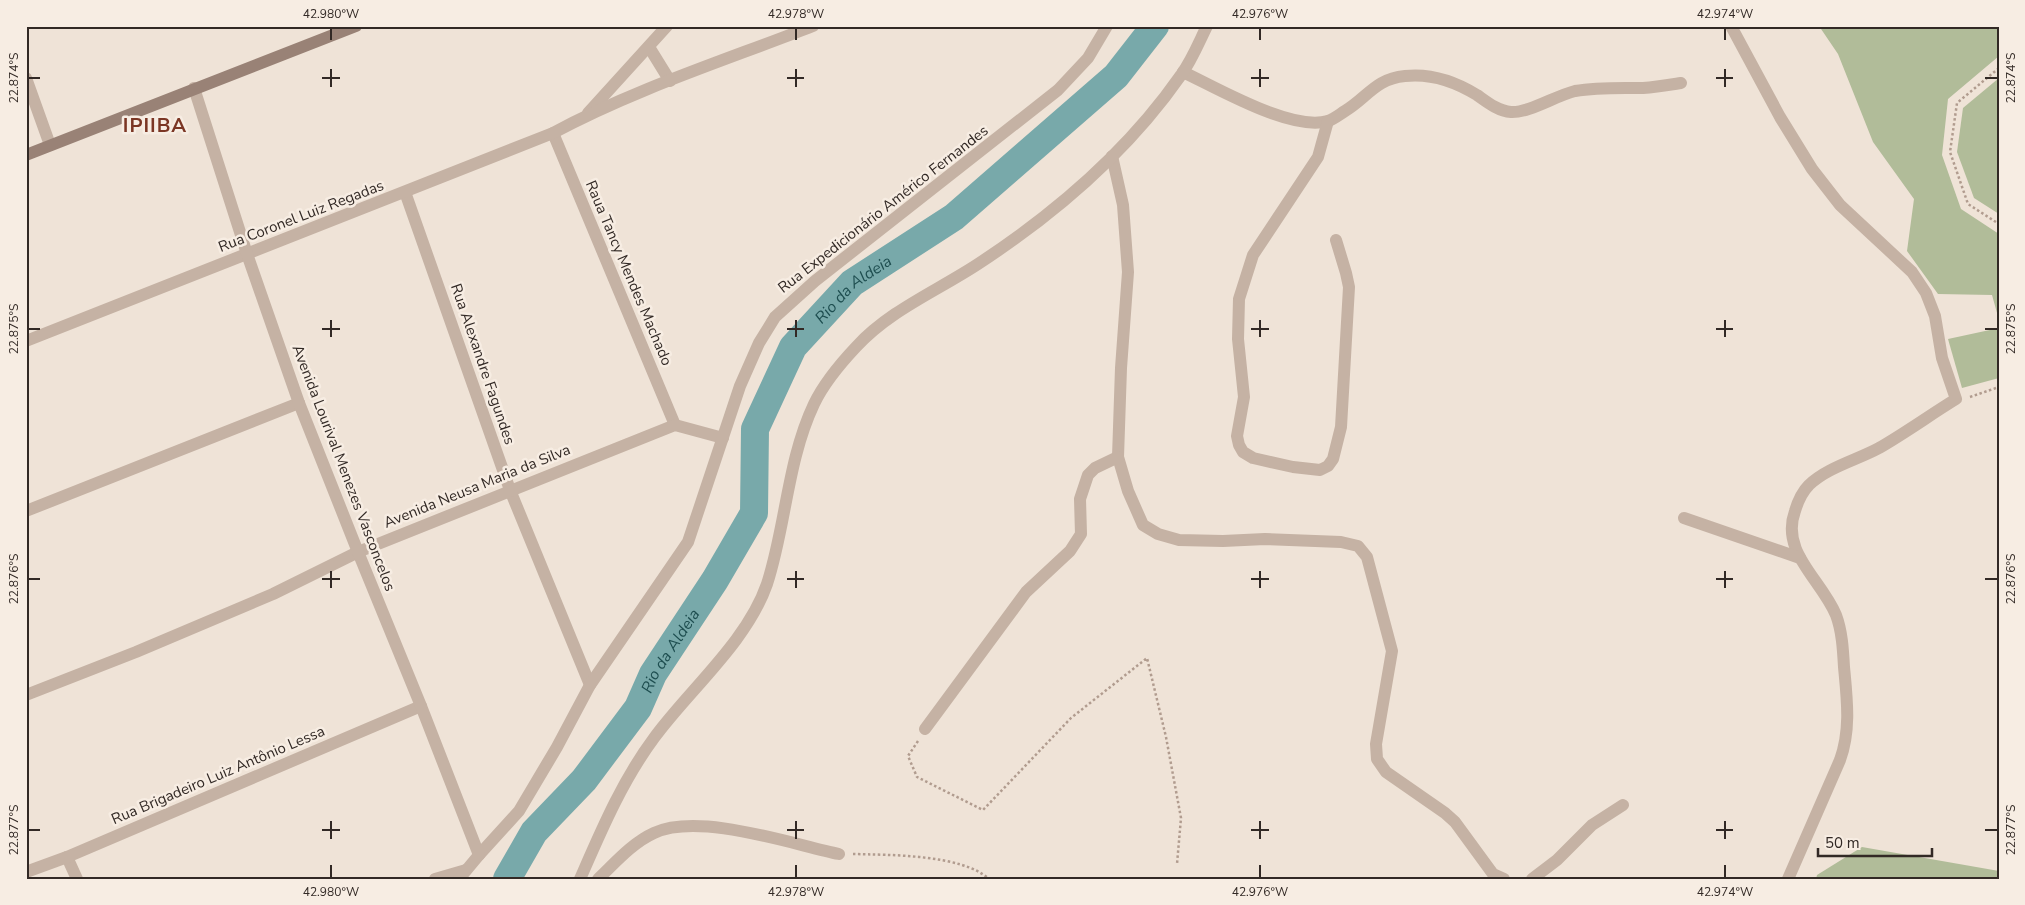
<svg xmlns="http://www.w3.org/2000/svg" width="2025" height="905" viewBox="0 0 2025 905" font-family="'Nunito Sans',sans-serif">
<rect width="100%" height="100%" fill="#efe3d7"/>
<!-- green -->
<g fill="#b1bc99">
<path d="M1819,26H1999V56L1948,99L1942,155L1961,209L1999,234V320L1992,295L1938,294L1907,251L1914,199L1873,142L1838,54Z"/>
<path d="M1999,78V214L1974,198L1957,152L1963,108Z"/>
<path d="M1999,328V378L1962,388L1948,339Z"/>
<path d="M1862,847L1999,871V879H1816L1817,875Z"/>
</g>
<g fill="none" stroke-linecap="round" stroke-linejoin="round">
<!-- river -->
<path stroke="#78a9aa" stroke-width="28" id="s1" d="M507,879L534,832L584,780L638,708L653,674L715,580L754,513L755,429L793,347L852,283L954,217L1116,76L1155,26"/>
<!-- path -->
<g stroke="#b19c8f" stroke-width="2.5" stroke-dasharray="2.5 2.5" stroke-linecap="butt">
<path d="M1999,68L1957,103L1950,152L1968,204L1999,224"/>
<path d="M1970,397L1999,387"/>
<path d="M918,741L908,756L917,777L983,810L1071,718L1147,658L1166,737L1181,818L1177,864"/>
<path d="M853,854C888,855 962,854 989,879"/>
</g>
<!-- minor -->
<g stroke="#c5b2a4" stroke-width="12">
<path d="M1731,26L1780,117L1812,169L1840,205L1912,272L1926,293L1935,316L1942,358L1956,399C1930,415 1905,433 1879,448C1857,460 1828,467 1809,485C1802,492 1798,501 1795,511C1780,552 1821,579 1836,615C1842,631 1843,649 1844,667C1847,699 1851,730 1840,760L1788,879"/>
<path d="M649,47L670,81"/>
<path d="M1183,72C1217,88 1292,132 1328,121C1334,119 1340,114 1345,111C1368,97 1375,79 1405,76C1432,73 1456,82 1477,95C1487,102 1498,111 1511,112C1529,113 1555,96 1575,91C1598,87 1620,88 1643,88C1656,87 1668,85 1681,83"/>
<path d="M26,78L50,145"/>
<path d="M588,113L667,26"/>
<path d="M1328,121L1318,157L1253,255L1239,299L1238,339L1244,397L1237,436L1239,445L1243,452L1253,458L1293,467L1320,470L1328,466L1333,459L1341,427L1349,287L1346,273L1336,240"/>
<path d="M553,133L675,425"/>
<path d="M1112,156L1123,205L1128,272L1121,368L1118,457L1128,491L1143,525L1158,534L1179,540L1223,541L1265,539L1341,542L1358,546L1367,557L1392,651L1376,744L1377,759L1386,772L1445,813L1455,822L1493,874L1504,879"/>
<path d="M405,192L510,490L590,685"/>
<path d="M26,341L553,133C635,89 726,60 813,26"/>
<path d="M26,511L299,403"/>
<path d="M1684,518L1800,558"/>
<path d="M26,695L136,652L273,594L358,552L675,425L723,438"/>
<path d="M925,729L1026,592L1070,551L1081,534L1080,499L1088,475L1095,468L1118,457"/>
<path d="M479,855L519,811L557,747L590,685L688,542L740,386L759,343L775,317L815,281L1058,90L1088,58L1107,26"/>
<path d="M67,857L77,879"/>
<path d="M26,872L67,857L421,706"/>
<path d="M435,879L466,870"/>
<path d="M598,879C615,863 632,843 654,833C699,812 791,844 839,854"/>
<path d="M1532,879L1557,860L1592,825L1623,805"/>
</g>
<!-- tertiary -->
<g stroke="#c5b2a4" stroke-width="12">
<path d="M194,88L247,254L299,403L358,552L421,706L479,855L459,879"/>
<path d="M580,879C601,831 622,781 654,738C689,690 747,642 767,584C786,526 787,461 814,404C824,383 840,364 856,347C890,310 937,291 978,264C1056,213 1128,151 1181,75C1192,60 1199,42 1207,26"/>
</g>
<!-- secondary -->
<path stroke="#998276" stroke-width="12" d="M26,155L356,26"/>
</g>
<!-- ticks -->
<path fill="none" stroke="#322925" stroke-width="2" d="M331,28V40M796,28V40M1260,28V40M1725,28V40M331,69V87M796,69V87M1260,69V87M1725,69V87M28,78H40M322,78H340M787,78H804M1251,78H1269M1716,78H1733M1985,78H1998M331,320V337M796,320V337M1260,320V337M1725,320V337M28,329H40M322,329H340M787,329H804M1251,329H1269M1716,329H1733M1985,329H1998M331,571V588M796,571V588M1260,571V588M1725,571V588M28,579H40M322,579H340M787,579H804M1251,579H1269M1716,579H1733M1985,579H1998M331,821V839M796,821V839M1260,821V839M1725,821V839M28,830H40M322,830H340M787,830H804M1251,830H1269M1716,830H1733M1985,830H1998M331,865V878M796,865V878M1260,865V878M1725,865V878"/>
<g text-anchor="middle" stroke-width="5" stroke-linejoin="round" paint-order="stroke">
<!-- street labels -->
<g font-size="15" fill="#322925" stroke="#f7ede3">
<text transform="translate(883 209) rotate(-38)" y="5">Rua Expedicionário Américo Fernandes</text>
<text transform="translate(301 216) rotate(-21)" y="5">Rua Coronel Luiz Regadas</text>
<text transform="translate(629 273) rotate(67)" y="5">Raua Tancy Mendes Machado</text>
<text transform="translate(483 364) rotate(71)" y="5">Rua Alexandre Fagundes</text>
<text transform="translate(344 468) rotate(69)" y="5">Avenida Lourival Menezes Vasconcelos</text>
<text transform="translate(477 486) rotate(-22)" y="5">Avenida Neusa Maria da Silva</text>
<text transform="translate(218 775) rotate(-23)" y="5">Rua Brigadeiro Luiz Antônio Lessa</text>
</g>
<!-- water labels -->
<g font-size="16" font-style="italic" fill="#1e4e50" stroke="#f7ede3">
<text dy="6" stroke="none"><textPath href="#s1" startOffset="702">Rio da Aldeia</textPath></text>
<text dy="6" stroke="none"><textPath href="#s1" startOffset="282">Rio da Aldeia</textPath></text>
</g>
<!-- district labels -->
<g font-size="20" font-weight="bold" letter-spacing="1" fill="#7b3624" stroke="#f7ede3">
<text x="155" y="132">IPIIBA</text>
</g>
</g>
<!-- border -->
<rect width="2025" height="905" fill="none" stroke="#f7ede3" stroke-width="55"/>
<!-- scale -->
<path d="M1818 848v8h114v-8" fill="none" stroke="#322925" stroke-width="2.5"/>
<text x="1825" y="848" font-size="15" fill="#322925" stroke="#f7ede3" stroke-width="4" paint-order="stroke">50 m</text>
<rect x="28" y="28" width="1970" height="850" fill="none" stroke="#322925" stroke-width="2"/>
<g font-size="12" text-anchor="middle" fill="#322925">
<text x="331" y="18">42.980°W</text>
<text x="796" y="18">42.978°W</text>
<text x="1260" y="18">42.976°W</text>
<text x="1725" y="18">42.974°W</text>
<text transform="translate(14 78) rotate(-90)" y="4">22.874°S</text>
<text transform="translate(2011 78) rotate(-90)" y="4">22.874°S</text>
<text transform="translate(14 329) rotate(-90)" y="4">22.875°S</text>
<text transform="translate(2011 329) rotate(-90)" y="4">22.875°S</text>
<text transform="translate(14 579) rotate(-90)" y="4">22.876°S</text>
<text transform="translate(2011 579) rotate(-90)" y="4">22.876°S</text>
<text transform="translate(14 830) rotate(-90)" y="4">22.877°S</text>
<text transform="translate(2011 830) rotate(-90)" y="4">22.877°S</text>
<text x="331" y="896">42.980°W</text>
<text x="796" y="896">42.978°W</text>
<text x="1260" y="896">42.976°W</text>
<text x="1725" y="896">42.974°W</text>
</g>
</svg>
